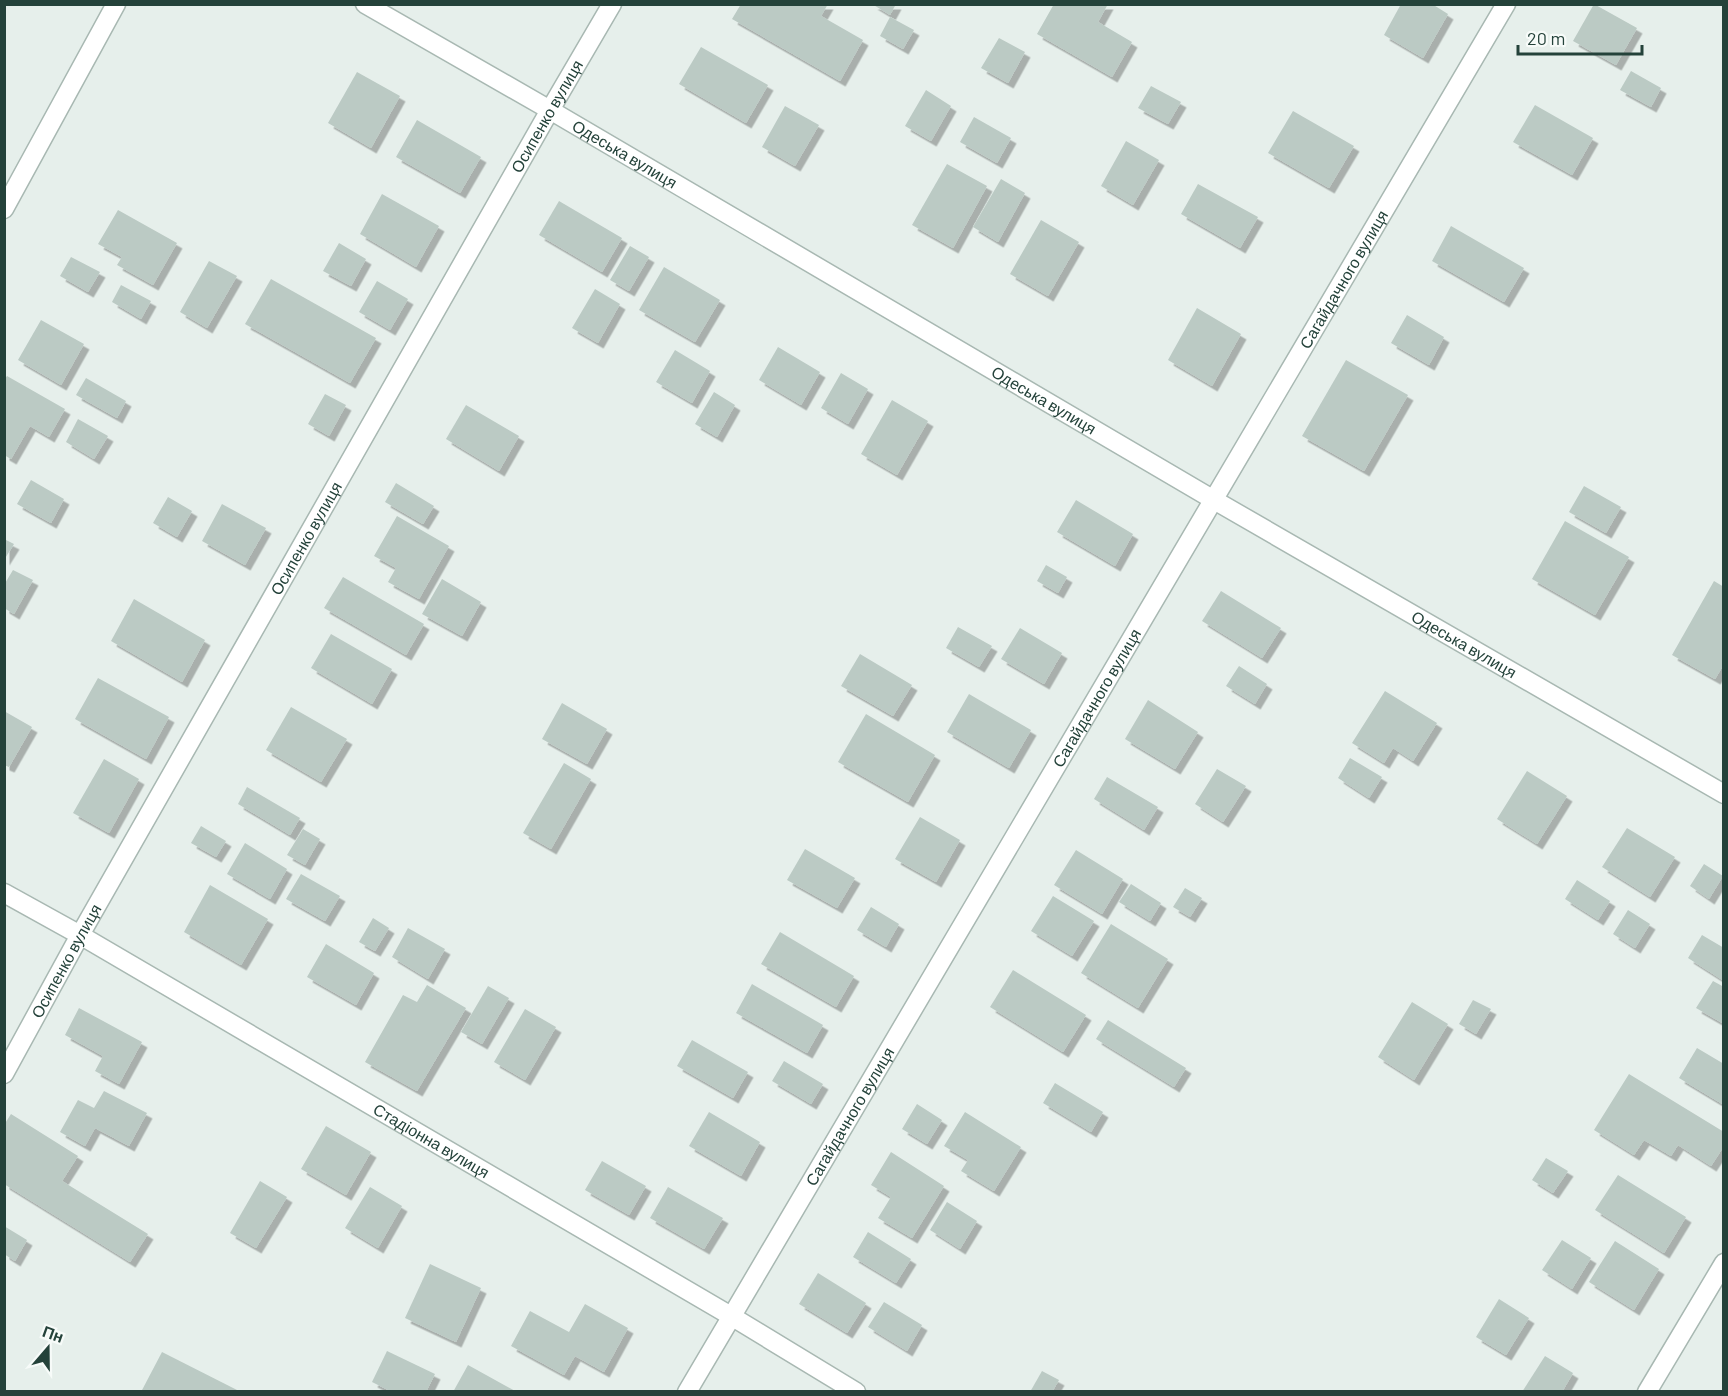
<svg xmlns="http://www.w3.org/2000/svg" width="1728" height="1396" viewBox="0 0 1728 1396" font-family="Barlow,sans-serif">
<defs>
<filter id="shadow"><feDropShadow dx="5.5" dy="5.5" stdDeviation="0" flood-color="#0004"/></filter>
</defs>
<rect width="100%" height="100%" fill="#e6efeb"/>
<!-- building -->
<g fill="#bbcac4" filter="url(#shadow)">
<path d="M741,4H828L821,16L863,40L840,81L732,19Z"/>
<path d="M872,4H896L890,15Z"/>
<path d="M1054,4H1108L1098,22L1132,42L1112,77L1037,34Z"/>
<path d="M1401,4H1432L1448,14L1423,58L1384,35Z"/>
<path d="M1594,4L1637,28L1616,65L1573,41Z"/>
<path d="M890,17L914,30L903,49L880,36Z"/>
<path d="M999,38L1025,52L1008,83L981,68Z"/>
<path d="M701,47L768,85L746,123L679,84Z"/>
<path d="M1631,71L1661,88L1651,107L1620,90Z"/>
<path d="M357,72L400,96L371,148L328,123Z"/>
<path d="M1151,86L1181,102L1168,124L1138,108Z"/>
<path d="M926,90L951,106L931,141L905,126Z"/>
<path d="M1535,105L1593,138L1572,175L1513,142Z"/>
<path d="M785,106L819,125L795,166L762,147Z"/>
<path d="M1293,111L1354,146L1329,188L1268,153Z"/>
<path d="M974,117L1011,138L997,163L960,142Z"/>
<path d="M417,120L481,157L460,193L396,157Z"/>
<path d="M1126,141L1159,160L1133,205L1101,186Z"/>
<path d="M947,164L987,186L953,248L912,225Z"/>
<path d="M1001,179L1025,193L998,242L973,227Z"/>
<path d="M1198,184L1258,217L1240,248L1181,214Z"/>
<path d="M382,194L439,226L416,267L360,234Z"/>
<path d="M559,201L622,238L602,272L539,235Z"/>
<path d="M118,210L177,243L153,285L117,265L122,257L98,244Z"/>
<path d="M1041,220L1079,242L1048,296L1010,274Z"/>
<path d="M1451,226L1524,268L1504,302L1432,261Z"/>
<path d="M339,243L366,259L351,286L323,271Z"/>
<path d="M630,246L649,257L629,291L610,280Z"/>
<path d="M71,257L100,272L88,292L60,276Z"/>
<path d="M209,261L237,276L207,328L180,312Z"/>
<path d="M664,267L720,300L695,342L639,310Z"/>
<path d="M271,279L376,338L350,383L245,324Z"/>
<path d="M377,281L408,299L390,330L359,312Z"/>
<path d="M121,285L151,301L141,319L112,302Z"/>
<path d="M595,289L620,304L598,343L572,328Z"/>
<path d="M1197,308L1241,334L1212,386L1168,360Z"/>
<path d="M1407,315L1444,337L1429,365L1391,343Z"/>
<path d="M41,320L84,344L61,385L18,360Z"/>
<path d="M778,347L820,372L801,405L759,380Z"/>
<path d="M675,350L710,371L692,403L656,382Z"/>
<path d="M1346,360L1408,395L1364,471L1302,436Z"/>
<path d="M841,373L868,389L848,424L821,408Z"/>
<path d="M7,376L65,409L49,437L30,426L11,459L4,455V380Z"/>
<path d="M86,378L126,401L117,418L76,395Z"/>
<path d="M714,392L735,405L717,437L695,424Z"/>
<path d="M325,394L346,405L329,436L308,424Z"/>
<path d="M892,400L928,421L897,475L861,454Z"/>
<path d="M466,405L519,436L499,471L446,439Z"/>
<path d="M78,419L108,436L94,459L66,442Z"/>
<path d="M31,480L64,499L51,523L17,504Z"/>
<path d="M396,483L434,506L423,524L385,502Z"/>
<path d="M1584,486L1621,507L1606,533L1569,512Z"/>
<path d="M168,497L192,511L177,537L153,523Z"/>
<path d="M1076,500L1133,534L1115,566L1057,532Z"/>
<path d="M222,504L266,528L245,565L202,541Z"/>
<path d="M397,516L449,546L419,599L388,582L396,568L374,556Z"/>
<path d="M1565,521L1629,557L1595,615L1532,579Z"/>
<path d="M4,539L14,544L4,560Z"/>
<path d="M1046,565L1067,577L1058,593L1037,581Z"/>
<path d="M13,570L33,580L14,614L4,608V585Z"/>
<path d="M343,577L424,624L406,655L324,608Z"/>
<path d="M442,579L481,602L462,636L422,614Z"/>
<path d="M1714,581L1724,587V664L1715,679L1672,655Z"/>
<path d="M1221,591L1281,628L1262,658L1202,621Z"/>
<path d="M134,599L205,640L182,682L111,641Z"/>
<path d="M958,627L992,646L979,667L946,648Z"/>
<path d="M1020,628L1062,653L1044,684L1001,659Z"/>
<path d="M331,634L392,669L372,704L311,668Z"/>
<path d="M860,654L912,685L893,716L841,686Z"/>
<path d="M1239,666L1267,684L1255,704L1226,686Z"/>
<path d="M98,678L169,717L146,759L75,719Z"/>
<path d="M1385,691L1437,723L1413,761L1393,748L1384,763L1352,743Z"/>
<path d="M969,694L1031,730L1009,768L947,732Z"/>
<path d="M1148,700L1198,732L1175,769L1125,739Z"/>
<path d="M562,703L607,729L587,764L542,739Z"/>
<path d="M291,707L347,739L321,782L266,750Z"/>
<path d="M4,711L32,727L9,767L4,765Z"/>
<path d="M866,714L935,755L908,802L838,762Z"/>
<path d="M1350,758L1382,777L1369,798L1338,778Z"/>
<path d="M104,759L139,779L109,833L73,813Z"/>
<path d="M564,763L591,779L551,849L523,833Z"/>
<path d="M1217,769L1246,786L1223,822L1195,804Z"/>
<path d="M1527,771L1567,796L1537,844L1497,819Z"/>
<path d="M1107,777L1158,807L1144,830L1094,799Z"/>
<path d="M247,787L300,818L290,835L238,804Z"/>
<path d="M920,817L960,840L936,882L895,859Z"/>
<path d="M201,826L226,841L216,857L191,843Z"/>
<path d="M1627,828L1675,857L1650,897L1602,867Z"/>
<path d="M303,829L320,839L305,865L287,855Z"/>
<path d="M245,843L287,869L270,899L227,874Z"/>
<path d="M805,849L855,878L837,908L787,880Z"/>
<path d="M1076,850L1123,879L1102,914L1054,885Z"/>
<path d="M1704,864L1723,876L1709,899L1690,886Z"/>
<path d="M301,874L340,896L325,921L286,899Z"/>
<path d="M1577,880L1610,901L1598,920L1565,899Z"/>
<path d="M1131,884L1161,903L1150,921L1119,902Z"/>
<path d="M210,885L268,919L241,965L184,932Z"/>
<path d="M1185,888L1202,898L1190,917L1173,907Z"/>
<path d="M1053,896L1094,921L1072,956L1031,931Z"/>
<path d="M871,907L899,924L886,947L857,930Z"/>
<path d="M1628,910L1650,924L1635,948L1613,934Z"/>
<path d="M373,918L389,928L375,951L359,942Z"/>
<path d="M1111,924L1168,959L1138,1008L1081,973Z"/>
<path d="M408,928L445,949L428,979L392,957Z"/>
<path d="M780,932L854,976L836,1007L761,964Z"/>
<path d="M1702,935L1724,948V981L1688,958Z"/>
<path d="M326,944L374,973L356,1005L307,977Z"/>
<path d="M1013,970L1086,1015L1063,1052L990,1007Z"/>
<path d="M1713,981L1724,987V1024L1696,1008Z"/>
<path d="M752,984L823,1025L807,1053L736,1013Z"/>
<path d="M427,985L466,1008L417,1091L365,1062L403,995L417,1002Z"/>
<path d="M488,986L509,998L482,1044L461,1032Z"/>
<path d="M1473,1000L1491,1009L1476,1034L1459,1024Z"/>
<path d="M1412,1002L1448,1024L1414,1080L1378,1057Z"/>
<path d="M79,1008L142,1042L119,1084L95,1071L103,1056L65,1035Z"/>
<path d="M525,1009L556,1027L525,1080L494,1062Z"/>
<path d="M1108,1020L1186,1068L1174,1087L1096,1039Z"/>
<path d="M692,1040L748,1072L733,1098L677,1066Z"/>
<path d="M1697,1048L1724,1064V1105L1679,1078Z"/>
<path d="M784,1061L823,1084L811,1104L772,1081Z"/>
<path d="M1629,1074L1724,1132V1146L1711,1166L1678,1145L1671,1156L1644,1140L1634,1155L1594,1130Z"/>
<path d="M1055,1083L1103,1112L1091,1132L1043,1103Z"/>
<path d="M104,1091L147,1113L129,1146L95,1128L85,1146L60,1132L78,1100L94,1108Z"/>
<path d="M917,1104L942,1120L927,1144L902,1129Z"/>
<path d="M709,1112L760,1142L741,1176L689,1146Z"/>
<path d="M965,1112L1021,1147L994,1191L961,1171L968,1160L944,1146Z"/>
<path d="M11,1114L78,1156L62,1181L148,1234L130,1262L4,1184V1125Z"/>
<path d="M326,1126L371,1152L346,1195L301,1169Z"/>
<path d="M891,1152L944,1186L912,1238L878,1218L891,1197L871,1185Z"/>
<path d="M1546,1158L1568,1171L1553,1193L1532,1180Z"/>
<path d="M602,1161L646,1186L629,1215L585,1190Z"/>
<path d="M1618,1175L1686,1217L1664,1253L1595,1210Z"/>
<path d="M260,1181L287,1197L256,1248L230,1233Z"/>
<path d="M370,1187L402,1206L378,1248L345,1228Z"/>
<path d="M668,1187L723,1218L704,1249L650,1218Z"/>
<path d="M947,1202L977,1221L960,1249L930,1230Z"/>
<path d="M4,1226L27,1240L15,1261L4,1254Z"/>
<path d="M868,1232L911,1259L896,1283L853,1257Z"/>
<path d="M1562,1240L1591,1258L1572,1289L1542,1270Z"/>
<path d="M1615,1241L1659,1269L1634,1310L1589,1282Z"/>
<path d="M430,1264L481,1288L456,1342L405,1318Z"/>
<path d="M818,1273L866,1303L847,1333L799,1304Z"/>
<path d="M1499,1299L1529,1318L1506,1355L1476,1337Z"/>
<path d="M884,1302L922,1325L907,1351L868,1327Z"/>
<path d="M585,1304L628,1328L604,1372L575,1356L564,1375L511,1346L530,1311L569,1332Z"/>
<path d="M387,1351L435,1374L426,1392H392L372,1382Z"/>
<path d="M162,1352L241,1392H141Z"/>
<path d="M1545,1356L1573,1373L1562,1392H1522Z"/>
<path d="M468,1365L517,1392H453Z"/>
<path d="M1042,1371L1059,1380L1052,1392H1030Z"/>
</g>
<g fill="none" stroke-linecap="round" stroke-linejoin="round">
<defs>
<g id="minor">
<path id="s1" d="M365,4L550,110L1214,500L1724,794"/>
<path d="M4,209L116,4"/>
<path id="s2" d="M4,893L80,935L731,1316L856,1392"/>
<path id="s3" d="M4,1074L80,935L550,110L612,4"/>
<path id="s4" d="M687,1392L1506,4"/>
<path d="M1647,1392L1724,1263"/>
</g>
</defs>
<!-- minor casing -->
<use href="#minor" stroke="#a8b8b2" stroke-width="21"/>
<!-- minor -->
<use href="#minor" stroke="#fff" stroke-width="18"/>
</g>
<g text-anchor="middle" stroke-width="4.5" stroke-linejoin="round" paint-order="stroke">
<!-- street labels -->
<g font-size="16" fill="#24423a" stroke="#f7fbf9">
<text dy="6" stroke="none"><textPath href="#s3" startOffset="1101">Осипенко вулиця</textPath></text>
<text dy="6" stroke="none"><textPath href="#s1" startOffset="300">Одеська вулиця</textPath></text>
<text dy="6" stroke="none"><textPath href="#s4" startOffset="1292">Сагайдачного вулиця</textPath></text>
<text dy="6" stroke="none"><textPath href="#s1" startOffset="786">Одеська вулиця</textPath></text>
<text dy="6" stroke="none"><textPath href="#s3" startOffset="615">Осипенко вулиця</textPath></text>
<text dy="6" stroke="none"><textPath href="#s1" startOffset="1272">Одеська вулиця</textPath></text>
<text dy="6" stroke="none"><textPath href="#s4" startOffset="806">Сагайдачного вулиця</textPath></text>
<text dy="6" stroke="none"><textPath href="#s3" startOffset="129">Осипенко вулиця</textPath></text>
<text dy="6" stroke="none"><textPath href="#s4" startOffset="320">Сагайдачного вулиця</textPath></text>
<text dy="6" stroke="none"><textPath href="#s2" startOffset="494">Стадіонна вулиця</textPath></text>
</g>
</g>
<!-- border -->
<rect width="1728" height="1396" fill="none" stroke="#24423a" stroke-width="12"/>
<!-- north arrow -->
<g transform="translate(48 1348) rotate(20)" stroke="#f7fbf9" stroke-width="4.5" paint-order="stroke">
<path d="M0-4.5L10 22L0 15L-10 22Z" fill="#24423a"/>
<text y="-9" font-size="16" font-weight="bold" text-anchor="middle" fill="#24423a">Пн</text>
</g>
<!-- scale -->
<path d="M1518 45v9h124v-9" fill="none" stroke="#24423a" stroke-width="3"/>
<text x="1527" y="45" font-size="18" fill="#24423a" stroke="#f7fbf9" stroke-width="4.5" paint-order="stroke">20 m</text>
</svg>
